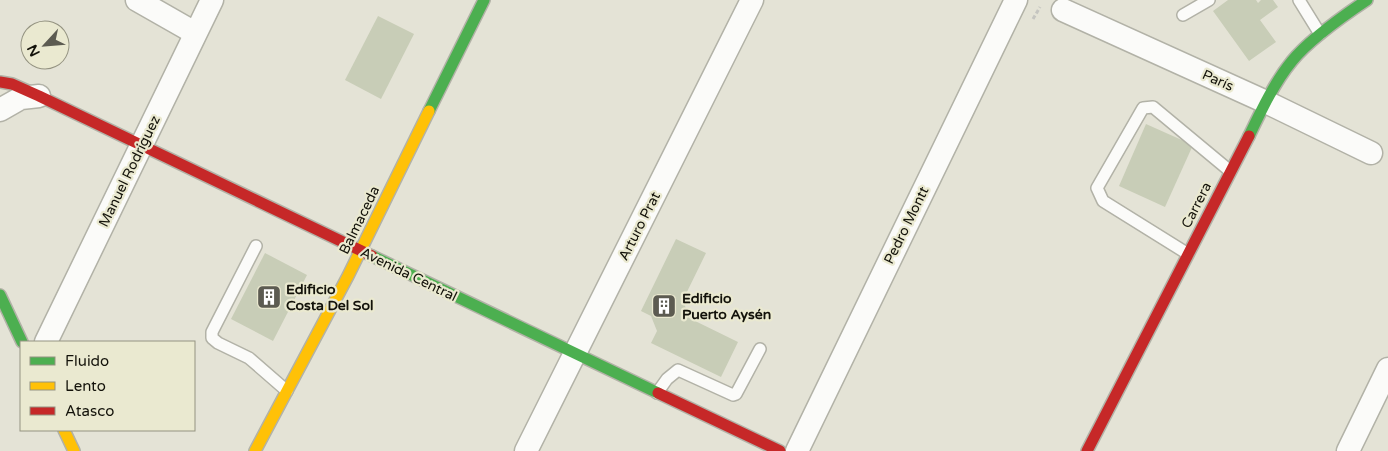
<svg xmlns="http://www.w3.org/2000/svg" width="1388" height="451" viewBox="0 0 1388 451" font-family="'Varela Round',sans-serif">
<rect width="100%" height="100%" fill="#e4e3d6"/>
<!-- building -->
<g fill="#c8cdb7">
<path d="M1228,0H1256L1258,3L1261,0H1273L1278,7L1260,20L1276,42L1249,61L1213,11Z"/>
<path d="M378,16L414,34L381,99L345,80Z"/>
<path d="M1146,124L1193,145L1165,207L1119,186Z"/>
<path d="M676,239L706,253L683,300L689,318L738,342L721,377L651,343L657,331L651,316L641,311Z"/>
<path d="M265,253L307,275L273,341L231,319Z"/>
</g>
<g fill="none" stroke-linecap="round" stroke-linejoin="round">
<defs>
<g id="lane">
<path d="M1299,0L1320,34"/>
<path d="M1183,15L1209,0"/>
<path d="M256,246L212,332V338L218,343L249,358L287,391"/>
<path d="M1188,254L1103,201L1097,188L1143,108L1153,107L1230,171"/>
<path d="M657,393L667,379L678,370L733,395L736,394L760,349"/>
</g>
<g id="street">
<path d="M137,0L195,33"/>
<path d="M1063,10L1266,102L1371,153"/>
<path d="M0,110L21,98L39,96"/>
<path d="M46,342L212,0"/>
<path d="M526,451L752,0"/>
<path d="M797,451L1016,0"/>
<path d="M1348,451L1388,369"/>
</g>
<g id="fast">
<path d="M429,111L484,0"/>
<path d="M1249,136C1261,111 1274,83 1292,61C1310,39 1343,16 1367,0"/>
<path d="M372,256L658,393"/>
<path d="M0,295L22,342"/>
</g>
<g id="slow">
<path d="M64,430L74,451"/>
<path d="M255,451L348,276L429,111"/>
</g>
<g id="jam">
<path d="M0,82L12,84L39,96L372,256"/>
<path d="M658,393L780,451"/>
<path d="M1087,451L1249,136"/>
</g>
</defs>
<!-- lane casing -->
<use href="#lane" stroke="#b2b2a7" stroke-width="14"/>
<!-- street casing -->
<use href="#street" stroke="#b2b2a7" stroke-width="25"/>
<!-- fast casing -->
<use href="#fast" stroke="#b2b2a7" stroke-width="14"/>
<!-- slow casing -->
<use href="#slow" stroke="#b2b2a7" stroke-width="14"/>
<!-- jam casing -->
<use href="#jam" stroke="#b2b2a7" stroke-width="14"/>
<!-- path -->
<path stroke="#c5c5c0" stroke-width="3" stroke-dasharray="4 2.5" stroke-linecap="butt" d="M1033,19L1040,7"/>
<!-- lane -->
<use href="#lane" stroke="#fbfbf9" stroke-width="11"/>
<!-- street -->
<use href="#street" stroke="#fbfbf9" stroke-width="22"/>
<!-- fast -->
<use href="#fast" stroke="#4caf50" stroke-width="11"/>
<!-- slow -->
<use href="#slow" stroke="#ffc107" stroke-width="11"/>
<!-- jam -->
<use href="#jam" stroke="#c62828" stroke-width="11"/>
</g>
<!-- icons -->
<defs>
<symbol id="building-square" viewBox="-11 -11 22 22"><rect x="-9" y="-9" width="18" height="18" rx="4" fill="#5c5b51" stroke="#eae9d0"/><path d="M-4-6H4V6H1V3H-1V6H-4ZM-2.5-4.3h1.7v1.8h-1.7ZM.8-4.3h1.7v1.8H.8ZM-2.5-1h1.7V.8h-1.7ZM.8-1h1.7V.8H.8Z" fill="#fff"/></symbol>
</defs>
<g fill-rule="evenodd">
<use href="#building-square" x="255" y="283" width="28" height="28"/>
<use href="#building-square" x="650" y="292" width="28" height="28"/>
</g>
<g text-anchor="middle" stroke-width="4.5" stroke-linejoin="round" paint-order="stroke">
<!-- street labels -->
<g font-size="14" fill="#13120a" stroke="#eae9d0">
<text transform="translate(1218 80) rotate(24)" y="5">París</text>
<text transform="translate(129 171) rotate(-64)" y="5">Manuel Rodríguez</text>
<text transform="translate(1196 205) rotate(-63)" y="5">Carrera</text>
<text transform="translate(359 220) rotate(-64)" y="5">Balmaceda</text>
<text transform="translate(906 225) rotate(-64)" y="5">Pedro Montt</text>
<text transform="translate(639 226) rotate(-63)" y="5">Arturo Prat</text>
<text transform="translate(409 274) rotate(26)" y="5">Avenida Central</text>
</g>
<!-- poi labels -->
<g font-size="14" font-weight="bold" fill="#13120a" stroke="#eae9d0" text-anchor="start">
<text x="286" y="294">Edificio<tspan x="286" dy="16">Costa Del Sol</tspan></text>
<text x="682" y="303">Edificio<tspan x="682" dy="16">Puerto Aysén</tspan></text>
</g>
</g>
<!-- legend -->
<rect x="20" y="341" width="175" height="90" fill="#eae9d0" stroke="#949381"/>
<rect x="30" y="357" width="25" height="8" fill="#4caf50" stroke="#949381"/>
<text x="65" y="366" font-size="15" fill="#13120a">Fluido</text>
<rect x="30" y="382" width="25" height="8" fill="#ffc107" stroke="#949381"/>
<text x="65" y="391" font-size="15" fill="#13120a">Lento</text>
<rect x="30" y="407" width="25" height="8" fill="#c62828" stroke="#949381"/>
<text x="65" y="416" font-size="15" fill="#13120a">Atasco</text>
<!-- north arrow -->
<g transform="translate(45 45) rotate(244)"><circle r="24" fill="#eae9d0" stroke="#949381"/>
<path d="M0-4L9 19L0 12L-9 19Z" fill="#5c5b51"/>
<text y="-8" font-size="14" font-weight="bold" text-anchor="middle" fill="#13120a">N</text>
</g>
</svg>
